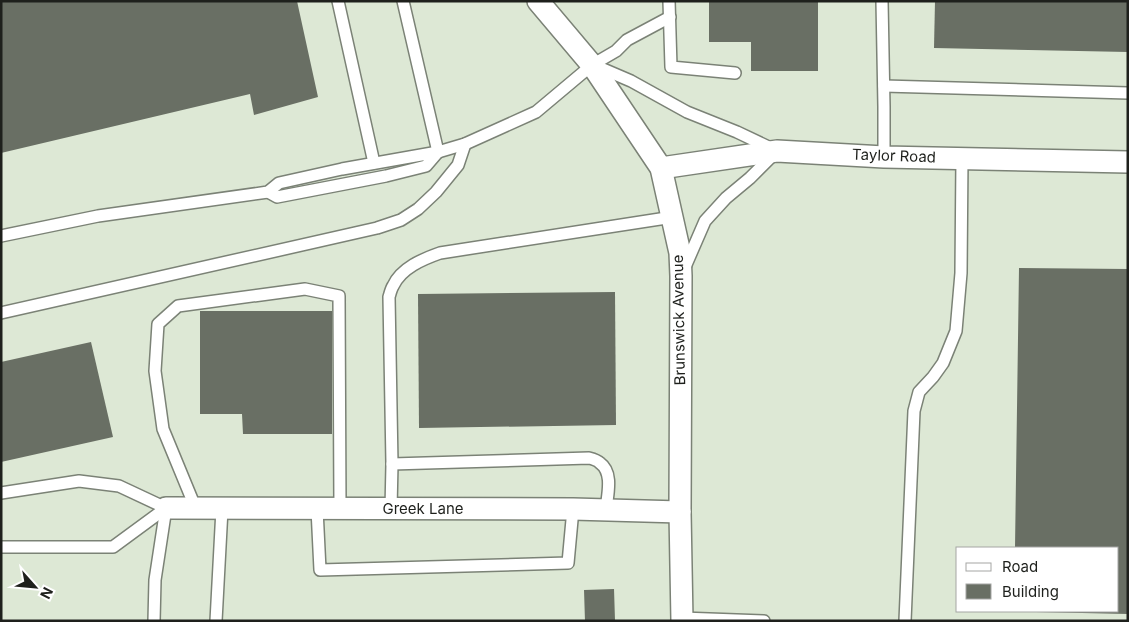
<svg xmlns="http://www.w3.org/2000/svg" width="1129" height="622" viewBox="0 0 1129 622" font-family="Inter,sans-serif">
<rect width="100%" height="100%" fill="#ebf2e5"/>
<!-- built -->
<path fill="#dde8d5" fill-rule="evenodd" d="M1,1H1128V621H1ZM958,548H1118V611H958Z"/>
<!-- building -->
<g fill="#696f64">
<path d="M1,1H297L318,97L254,115L250,94L1,153Z"/>
<path d="M709,1H818V71H751V42H709Z"/>
<path d="M935,1H1128V52L934,48Z"/>
<path d="M1019,268L1128,269V614L1036,612V611H1118V548H1015Z"/>
<path d="M615,292L616,425L419,428L418,294Z"/>
<path d="M200,311H332V434H243L242,414H200Z"/>
<path d="M91,342L113,437L1,462V362Z"/>
<path d="M614,589L615,621H585L584,590Z"/>
</g>
<g fill="none" stroke-linecap="round" stroke-linejoin="round">
<defs>
<g id="service">
<path d="M338,1L374,163"/>
<path d="M403,1L438,152"/>
<path d="M669,1L671,67L735,73"/>
<path d="M882,1L884,107V157"/>
<path d="M596,66L631,81L687,112L737,132L777,151L750,178L726,198L705,221L685,267"/>
<path d="M884,86L1128,93"/>
<path d="M268,192L277,197L386,176L426,166L438,152"/>
<path d="M1,236L98,216L268,192L279,183L342,169L438,152L465,144L536,112L592,65L616,51L627,40L670,17"/>
<path d="M1,313L377,228L401,220L418,209L436,192L458,165L465,144"/>
<path d="M392,464L589,458C593,459 597,460 600,463C614,473 607,496 606,510"/>
<path d="M1,493L79,481L119,486L166,508"/>
<path d="M196,509L163,429L155,371L158,324L178,306L305,289L339,296L340,509"/>
<path d="M317,509L320,570L568,563L573,509"/>
<path d="M391,509L392,464L389,297C390,294 391,289 393,286C401,268 423,259 440,253L673,217"/>
<path d="M1,547H113L166,508"/>
<path d="M682,618L764,621"/>
<path d="M154,621L155,580L166,508"/>
<path d="M216,621L222,509"/>
<path d="M905,621L914,411L919,392L933,377L943,363L956,331L961,273L962,158"/>
</g>
<g id="minor">
<path d="M538,1L592,65L661,168L680,253L681,276L680,512L682,621"/>
<path d="M661,168L777,151L884,157L1128,162"/>
<path d="M166,508L573,509L680,512"/>
</g>
</defs>
<!-- service casing -->
<use href="#service" stroke="#7b8276" stroke-width="14"/>
<!-- minor casing -->
<use href="#minor" stroke="#7b8276" stroke-width="24"/>
<!-- service -->
<use href="#service" stroke="#fff" stroke-width="11"/>
<!-- minor -->
<use href="#minor" stroke="#fff" stroke-width="21"/>
</g>
<g text-anchor="middle" stroke-width="4" stroke-linejoin="round" paint-order="stroke">
<!-- street labels -->
<g font-size="15" fill="#1e201c" stroke="#fff">
<text transform="translate(894 156) rotate(2)" y="5">Taylor Road</text>
<text transform="translate(679 320) rotate(-91)" y="5">Brunswick Avenue</text>
<text x="423" y="514">Greek Lane</text>
</g>
</g>
<!-- border -->
<rect width="1129" height="622" fill="none" stroke="#1e201c" stroke-width="5"/>
<!-- legend -->
<rect x="956" y="547" width="162" height="65" fill="#ffffff" stroke="#a5a6a4"/>
<rect x="966" y="563" width="25" height="8" fill="#ffffff" stroke="#a5a6a4"/>
<text x="1002" y="572" font-size="15" fill="#1e201c">Road</text>
<rect x="966" y="584" width="25" height="15" fill="#696f64" stroke="#a5a6a4"/>
<text x="1002" y="597" font-size="15" fill="#1e201c">Building</text>
<!-- north arrow -->
<g transform="translate(35 587) rotate(117)" stroke="#ffffff" stroke-width="4" paint-order="stroke">
<path d="M0-4L9 19L0 12L-9 19Z" fill="#1e201c"/>
<text y="-8" font-size="14" font-weight="bold" text-anchor="middle" fill="#1e201c">N</text>
</g>
</svg>
